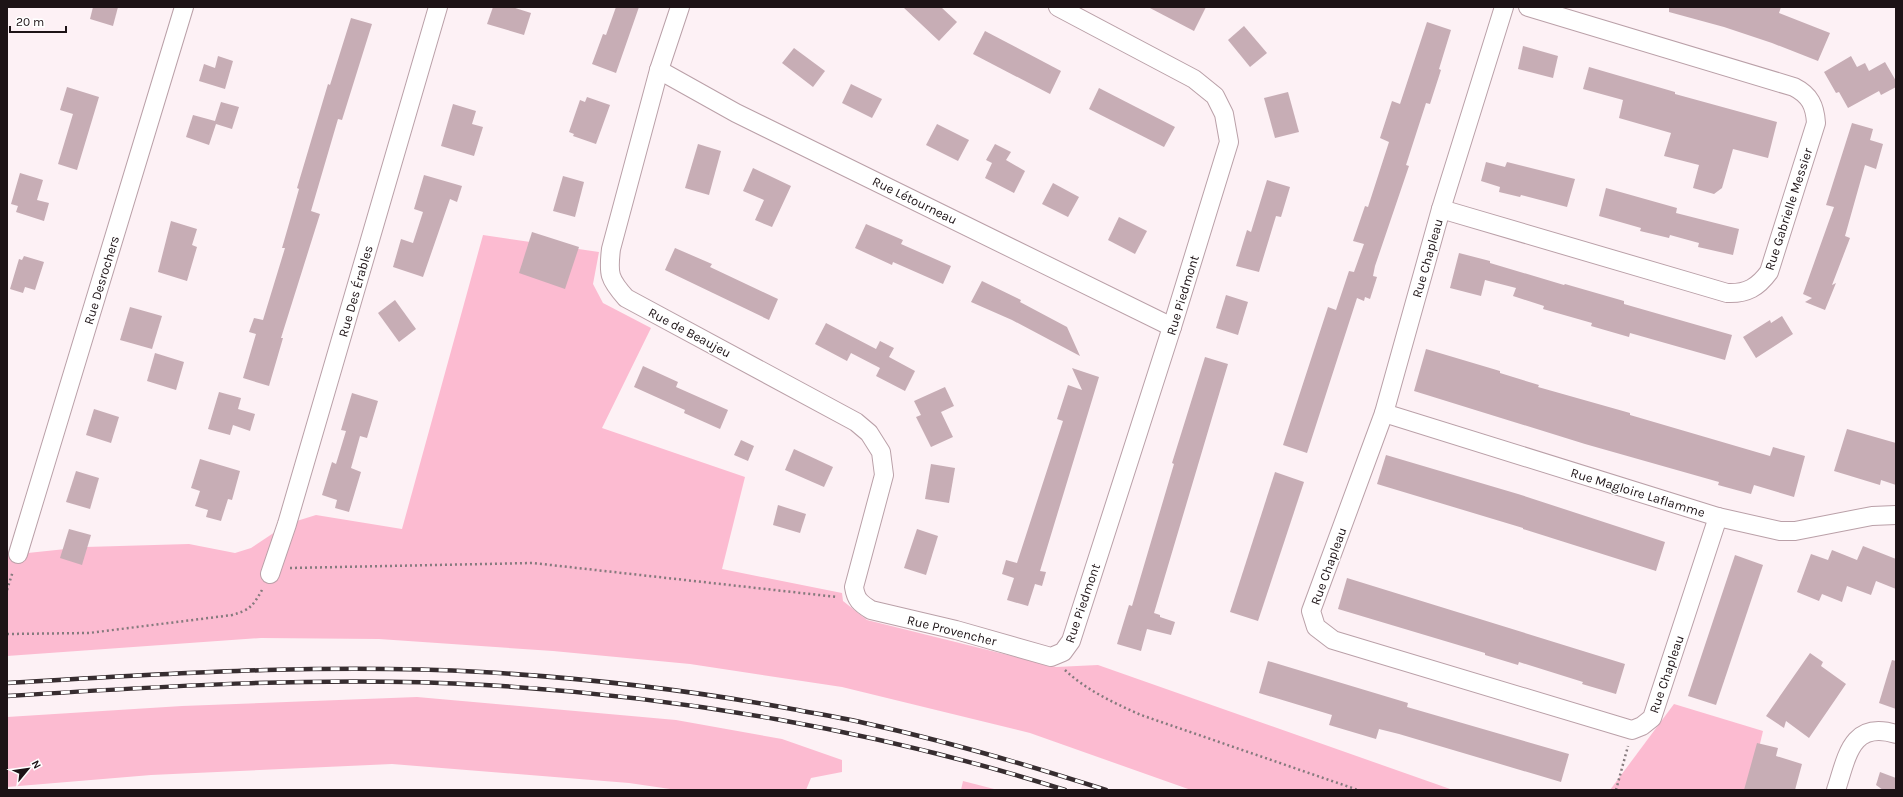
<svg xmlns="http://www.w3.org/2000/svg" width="1903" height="797" viewBox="0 0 1903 797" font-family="Karla,sans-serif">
<rect width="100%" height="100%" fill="#fdf1f5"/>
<!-- green -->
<g fill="#fcbbd1">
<path d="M483,235L599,252L593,284L603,303L651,328L602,428L745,477L722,569L842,593L843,601L867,620L1056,667L1098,665L1453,790H1191L1030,733L842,687L690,664L553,651L379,639L261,638L7,656V551L18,554L85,547L189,544L235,553L251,548L287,524L316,515L402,529Z"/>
<path d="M417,697L676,720L782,739L842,760V772L811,778L806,790H677L629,783L392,764L151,775L7,787V717L182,706Z"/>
<path d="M1674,704L1763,731L1749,790H1610Z"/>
<path d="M963,781L998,790H961Z"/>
</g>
<!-- building -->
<g fill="#c7adb5">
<path d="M93,7H118L113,26L90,19Z"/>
<path d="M493,7H512L531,13L524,35L487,24Z"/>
<path d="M616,7H639L616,73L592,64L603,34L606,35Z"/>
<path d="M903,7H941L957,22L939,41Z"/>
<path d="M1148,7H1206L1194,31Z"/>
<path d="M1669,7H1781L1779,13L1830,33L1818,61L1772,43L1724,27L1669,12Z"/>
<path d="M351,18L372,24L342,120L338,119L311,211L320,214L281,338H283L269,386L243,378L256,334L249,332L254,318L263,320L285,248H282L299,189L297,188L328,84L330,85Z"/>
<path d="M1427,22L1451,30L1439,69L1441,70L1430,104L1426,103L1406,165L1409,166L1375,266L1373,276L1377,277L1370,299L1365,297L1364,301L1357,298L1307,453L1283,445L1328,307L1336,310L1349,271L1354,272L1364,244L1353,241L1365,206L1368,207L1389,142L1380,138L1392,101L1400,104Z"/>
<path d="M1244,26L1267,53L1250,67L1228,40Z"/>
<path d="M985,31L1061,71L1050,94L973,54Z"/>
<path d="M1523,46L1558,56L1553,78L1518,69Z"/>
<path d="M794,48L825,71L813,87L782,63Z"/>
<path d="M218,56L233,61L225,89L199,81L204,64L215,68Z"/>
<path d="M1851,56L1857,67L1865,63L1869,71L1885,62L1896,81V87L1881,95L1879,91L1848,108L1839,92L1836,93L1824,72Z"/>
<path d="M1589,67L1675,92V94L1777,122L1768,158L1733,149L1722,188L1714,194L1693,188L1699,165L1664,156L1671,133L1619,118L1623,100L1583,89Z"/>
<path d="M851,84L882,99L872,118L842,103Z"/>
<path d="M67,87L99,97L77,170L58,164L73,114L60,110Z"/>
<path d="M1099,88L1175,127L1164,147L1089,109Z"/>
<path d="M1288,92L1299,132L1275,138L1264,98Z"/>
<path d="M587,97L610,105L596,144L573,136L574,134L569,132L580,100L585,102Z"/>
<path d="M221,102L239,107L232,129L216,124L209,145L186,137L193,115L215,121Z"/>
<path d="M453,104L476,111L472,124L483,127L474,156L441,146Z"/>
<path d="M1852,123L1873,129L1870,140L1883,144L1876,169L1865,165L1845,236L1850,238L1832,285L1836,283L1825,310L1805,302L1812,298L1803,294L1834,207L1826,205Z"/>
<path d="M937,124L969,140L958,161L926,145Z"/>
<path d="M698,144L721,151L709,195L685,188Z"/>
<path d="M995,144L1011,152L1006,160L1025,171L1014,193L985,178L992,163L986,160Z"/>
<path d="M1486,162L1505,167L1507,162L1575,179L1567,207L1521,195L1520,197L1499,192L1500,187L1481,181Z"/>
<path d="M753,168L791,186L772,227L755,220L764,200L743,191Z"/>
<path d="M20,173L43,180L37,200L49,203L44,221L16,212L18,206L11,204Z"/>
<path d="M424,175L462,186L457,202L450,199L423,277L393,267L401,239L413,243L423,212L414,209Z"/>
<path d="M563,176L584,182L575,217L553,211Z"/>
<path d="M1267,180L1290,187L1281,217L1276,216L1259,272L1236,266L1247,230L1251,232Z"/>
<path d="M1053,183L1079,197L1068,217L1042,204Z"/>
<path d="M1606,188L1677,208L1676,213L1739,229L1733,255L1698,247L1699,243L1670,235L1669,238L1640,231L1641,228L1599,216Z"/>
<path d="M1119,217L1147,231L1135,254L1108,240Z"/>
<path d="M171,221L197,229L192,245L197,247L187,281L158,272Z"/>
<path d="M866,224L903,240L901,244L951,266L943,284L893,262L892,265L855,248Z"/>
<path d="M532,232L579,247L565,289L519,273Z"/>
<path d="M675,248L712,264L710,267L778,299L769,320L665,270Z"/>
<path d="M1459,253L1490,261V263L1564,285L1565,284L1624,301V304L1732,335L1725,360L1630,333L1629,337L1591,326L1592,323L1543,309L1544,306L1513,296L1516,288L1485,280L1481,296L1450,288Z"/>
<path d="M24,256L44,262L35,290L25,287L23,293L10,289L19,259L22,260Z"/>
<path d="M982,281L1021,300L1020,302L1067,327L1080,356L1012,320L971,302Z"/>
<path d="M1226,295L1248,302L1238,335L1216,328Z"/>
<path d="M395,300L416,329L399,342L378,313Z"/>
<path d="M130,307L162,316L152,349L120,340Z"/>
<path d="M1782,316L1793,334L1756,358L1743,337L1770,320L1771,323Z"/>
<path d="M826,323L876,349L880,341L894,348L889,357L915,371L905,391L876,376L880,368L851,353L847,361L815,344Z"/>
<path d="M1426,349L1500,371V373L1539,385L1538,387L1630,413V415L1770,456L1773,447L1805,456L1794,497L1754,485L1751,494L1718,485L1719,482L1585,444L1414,391Z"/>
<path d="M155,353L184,362L176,390L147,381Z"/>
<path d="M1205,357L1228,364L1154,613L1160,615V617L1175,622L1171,635L1147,629L1141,651L1117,644L1129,605L1132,606L1174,464L1172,463Z"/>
<path d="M643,366L678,382L676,387L728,410L720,429L684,413L685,410L634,387Z"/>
<path d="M1072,368L1099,377L1040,571L1046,572L1042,586L1035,584L1028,606L1007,600L1014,578L1002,574L1006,560L1017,563L1063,421L1057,419L1068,385L1082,390Z"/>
<path d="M945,387L954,406L941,412L953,437L931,447L916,417L921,415L914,401Z"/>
<path d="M219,392L241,398L238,409L255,414L250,431L233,425L230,435L208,429Z"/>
<path d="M352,393L378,401L367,438L360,436L351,468L361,472L349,512L335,508L337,500L322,495L332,462L336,464L346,431L341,430Z"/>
<path d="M94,409L119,417L111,443L86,435Z"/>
<path d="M1847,429L1896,443V485L1881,480L1880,485L1834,471Z"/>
<path d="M741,440L754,446L748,461L734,455Z"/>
<path d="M794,449L833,467L824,487L785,470Z"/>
<path d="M1386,455L1518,494L1665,542L1656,571L1523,529V528L1377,484Z"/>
<path d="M200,459L240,471L232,500L228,499L221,521L206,517L208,510L195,506L200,491L191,488Z"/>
<path d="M931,464L955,468L949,503L925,499Z"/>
<path d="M76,471L99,478L90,509L66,502Z"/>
<path d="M1275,472L1304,482L1258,621L1230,612Z"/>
<path d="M778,505L806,514L800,533L773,525Z"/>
<path d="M69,529L91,535L82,565L60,558Z"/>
<path d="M917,529L938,536L926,575L904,568Z"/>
<path d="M1863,546L1896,559V589L1876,581L1871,595L1847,586L1842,602L1822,594L1819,601L1797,592L1811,554L1828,560L1832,550L1857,560Z"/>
<path d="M1735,555L1763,565L1716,705L1688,696Z"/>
<path d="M1347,578L1625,664L1616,694L1582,684L1583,682L1519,662L1518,665L1485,655V653L1338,609Z"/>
<path d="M1810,653L1823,662L1821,666L1846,684L1809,738L1786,721L1784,728L1766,716Z"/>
<path d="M1892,660L1896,661V709L1879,703Z"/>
<path d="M1268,661L1408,703L1407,707L1569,754L1561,782L1399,734L1379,729L1376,739L1329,725L1332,715L1259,693Z"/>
<path d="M1757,743L1778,748L1776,756L1802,764L1795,790H1744Z"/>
<path d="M1880,772L1896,778V790H1883L1876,785Z"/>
</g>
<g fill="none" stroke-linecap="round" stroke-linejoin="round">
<defs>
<g id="minor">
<path d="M680,7L659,70L611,249C608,274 609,279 626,298L856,422L869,433L881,452L884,475L854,587C856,600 860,603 871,610L956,630L1051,657L1063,652L1071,641L1172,327L1229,142L1224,114L1215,96L1194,79L1058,7"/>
<path d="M1504,7L1441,209L1384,413L1311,611L1316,627L1333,640L1632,730L1642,726L1652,718L1718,517"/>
<path d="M659,70L736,113L1172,327"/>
<path d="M1441,209L1727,293C1747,294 1758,287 1769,272L1816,123C1815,106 1810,95 1794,87L1528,7"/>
<path d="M1384,413L1718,517L1780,531H1795L1872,516L1896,515"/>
<path d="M18,554L184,7"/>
<path d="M270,574L287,524L438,7"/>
<path d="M1836,790C1847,757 1851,720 1896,734"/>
</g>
</defs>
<!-- minor casing -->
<use href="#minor" stroke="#baa0a8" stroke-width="20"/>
<!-- path -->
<g stroke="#857a7d" stroke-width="2.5" stroke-dasharray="2 3" stroke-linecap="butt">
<path d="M290,568L533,563L837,597"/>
<path d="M7,590L13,571"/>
<path d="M7,634L89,633L232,615C250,610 253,606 262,590"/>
<path d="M1065,670C1086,690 1114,703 1141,715L1358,790"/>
<path d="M1616,790L1628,746"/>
</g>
<!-- minor -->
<use href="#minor" stroke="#fff" stroke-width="18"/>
<defs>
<g id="rail">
<path d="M7,683C165,674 323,663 482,672C586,678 690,690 792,709C818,714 844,718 869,724C949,742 1028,765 1106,790"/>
<path d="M7,696C166,686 326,676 485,685C679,696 879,731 1065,790"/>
</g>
</defs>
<!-- rail casing -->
<use href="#rail" stroke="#372d30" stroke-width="4.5"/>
<!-- rail -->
<use href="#rail" stroke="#fff" stroke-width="3" stroke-dasharray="9" stroke-linecap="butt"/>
</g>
<g text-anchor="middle" stroke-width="3" stroke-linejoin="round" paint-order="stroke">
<!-- street labels -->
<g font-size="13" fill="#1d1316" stroke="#fff">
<text transform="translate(915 200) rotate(26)" y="5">Rue Létourneau</text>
<text transform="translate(1788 209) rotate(-72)" y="5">Rue Gabrielle Messier</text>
<text transform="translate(1427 258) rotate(-74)" y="5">Rue Chapleau</text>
<text transform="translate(101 280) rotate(-73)" y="5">Rue Desrochers</text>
<text transform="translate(355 291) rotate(-74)" y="5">Rue Des Érables</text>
<text transform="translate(1182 295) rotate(-73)" y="5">Rue Piedmont</text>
<text transform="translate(690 332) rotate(28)" y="5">Rue de Beaujeu</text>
<text transform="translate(1638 492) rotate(17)" y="5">Rue Magloire Laflamme</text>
<text transform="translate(1328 566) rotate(-70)" y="5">Rue Chapleau</text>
<text transform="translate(1082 603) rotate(-71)" y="5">Rue Piedmont</text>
<text transform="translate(952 630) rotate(14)" y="5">Rue Provencher</text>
<text transform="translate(1666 674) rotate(-71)" y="5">Rue Chapleau</text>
</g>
</g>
<!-- border -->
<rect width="1903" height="797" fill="none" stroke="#1d1316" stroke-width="16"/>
<!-- north arrow -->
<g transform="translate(28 769) rotate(61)" stroke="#ffffff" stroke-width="3" paint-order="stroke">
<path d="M0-3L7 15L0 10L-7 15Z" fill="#1d1316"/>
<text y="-6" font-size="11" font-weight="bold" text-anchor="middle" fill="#1d1316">N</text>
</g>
<!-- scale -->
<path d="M10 26v6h56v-6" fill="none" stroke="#1d1316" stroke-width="2"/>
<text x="16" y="26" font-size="12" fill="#1d1316" stroke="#ffffff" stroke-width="3" paint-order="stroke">20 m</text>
</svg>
